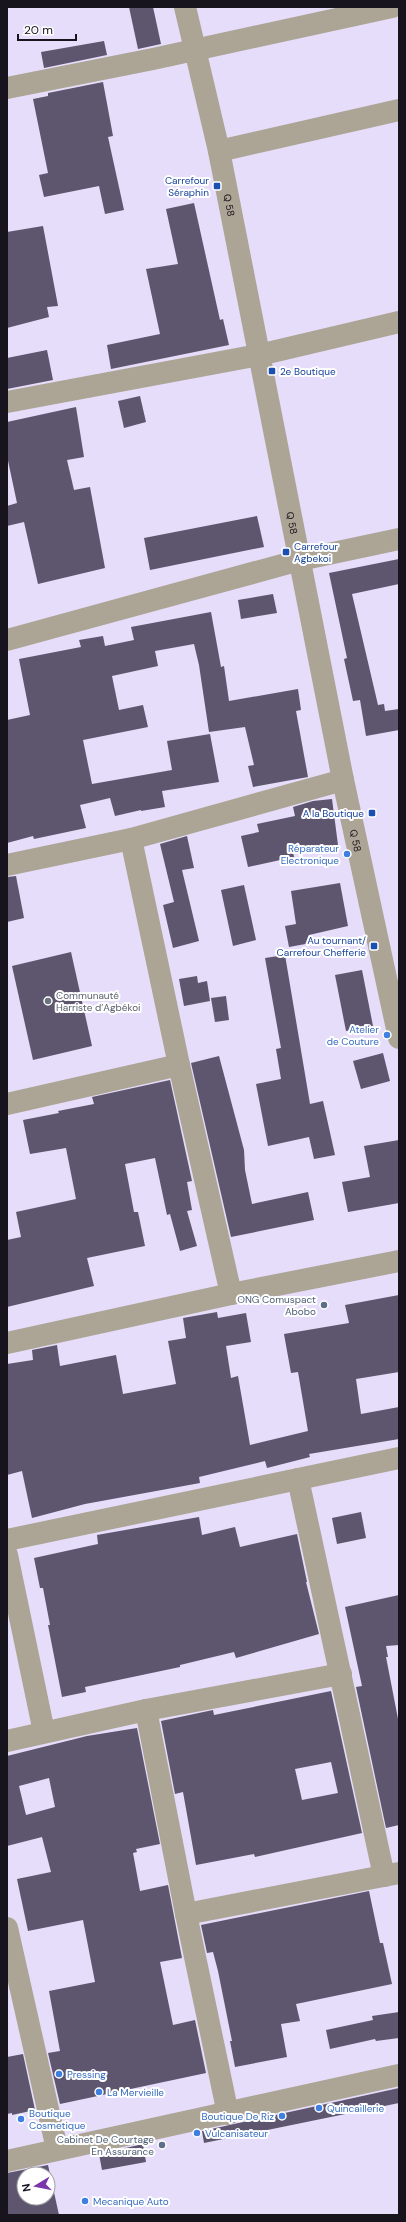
<svg xmlns="http://www.w3.org/2000/svg" width="406" height="2222" viewBox="0 0 406 2222" font-family="'DM Sans',sans-serif">
<rect width="100%" height="100%" fill="#e5ddf9"/>
<!-- building -->
<g fill="#5d566e" fill-rule="evenodd">
<path d="M129,7H153L161,44L138,49Z"/>
<path d="M104,41L107,55L44,68L41,52Z"/>
<path d="M103,82L113,136L108,137L124,210L105,214L99,186L44,197L39,175L48,173L33,99L48,96V93Z"/>
<path d="M194,203L220,320L223,319L229,345L111,369L107,345L160,334L146,269L178,264L166,209Z"/>
<path d="M43,226L58,306L47,307L49,317L7,328V232Z"/>
<path d="M47,350L53,380L7,389V358Z"/>
<path d="M140,396L146,422L124,428L118,401Z"/>
<path d="M76,407L84,457L67,460L74,490L90,487L105,568L38,584L24,522L7,526V506L17,503L7,456V422Z"/>
<path d="M257,516L264,547L150,570L144,538Z"/>
<path d="M399,559V584L352,594L378,705L384,704L385,711L399,709V730L366,736L360,700L353,701L344,659L347,658L329,573Z"/>
<path d="M273,594L277,613L241,619L238,600Z"/>
<path d="M211,612L221,667L224,666L229,701L298,689L301,710L296,711L308,777L253,787L248,766L254,765L245,727L209,732L199,665L194,644L155,651L158,666L112,676L119,710L143,705L148,727L83,740L92,784L172,770L167,741L210,734L219,782L162,791L165,807L141,811V810L115,816L110,798L80,805L86,828L34,839L33,836L7,843V720L30,715L19,659L81,647L79,640L103,636L105,646L134,640L131,627Z"/>
<path d="M332,799L338,845L293,852L294,857L248,867L241,836L259,832L257,824L295,816L293,807L313,801Z"/>
<path d="M187,836L194,868L182,870L199,941L173,948L163,905L174,902L160,844Z"/>
<path d="M16,876L24,918L7,922V877Z"/>
<path d="M340,883L348,926L309,935L311,943L289,947L285,926L296,924L291,891Z"/>
<path d="M244,885L256,940L233,946L221,890Z"/>
<path d="M71,952L92,1046L33,1060L12,966Z"/>
<path d="M285,955L310,1104L323,1101L335,1155L314,1159L309,1137L268,1146L256,1084L281,1079L276,1049L281,1048L265,958Z"/>
<path d="M362,970L373,1026L346,1031L335,975Z"/>
<path d="M197,976L198,983L207,981L210,1001L184,1006L179,979Z"/>
<path d="M226,996L229,1020L215,1022L211,998Z"/>
<path d="M383,1053L390,1081L361,1089L353,1061Z"/>
<path d="M219,1056L244,1150L245,1170L252,1204L308,1192L314,1220L231,1237L191,1063Z"/>
<path d="M170,1080L192,1181L187,1182L192,1210L187,1211L197,1246L180,1251L170,1214L167,1215L155,1158L125,1164L134,1212H138L145,1246L87,1258L94,1286L7,1307V1240L21,1237L16,1212L76,1199L66,1148L30,1154L23,1120L59,1113L58,1111L94,1104L92,1097Z"/>
<path d="M399,1140V1203L348,1212L342,1182L370,1177L364,1146Z"/>
<path d="M399,1295V1372L356,1379L361,1414L399,1407V1439L309,1454L310,1457L267,1468L265,1461L199,1477L200,1483L85,1504L32,1518L22,1471L7,1475V1364L33,1360L32,1350L57,1345L60,1366L116,1355L123,1394L176,1384L168,1341L186,1338L183,1318L217,1312L218,1318L246,1313L251,1342L226,1346L231,1378L238,1376L250,1445L308,1431L298,1372L291,1373L284,1334L349,1323L345,1305Z"/>
<path d="M361,1512L366,1538L337,1544L332,1518Z"/>
<path d="M199,1517L202,1535L235,1527L240,1547L297,1534L307,1582H306L319,1634L236,1658L234,1652L180,1665V1667L85,1687L86,1692L62,1697L48,1625H50L43,1588H40L34,1558L98,1544L97,1535Z"/>
<path d="M399,1595V1645L386,1646L388,1657H386L399,1724V1825L386,1828L356,1687L362,1686L345,1607Z"/>
<path d="M331,1691L362,1833L255,1857L254,1854L196,1865L183,1792L175,1794L161,1721L213,1710L214,1715ZM331,1762L338,1793L302,1800L295,1769Z"/>
<path d="M137,1728L160,1844L136,1849L137,1852L133,1853L140,1891L168,1885L182,1958L160,1962L173,2025L195,2020L206,2073L60,2104L48,2053L60,2051L49,1991L95,1982L83,1920L28,1931L17,1879L51,1872L42,1837L7,1846V1756L87,1736ZM49,1778L55,1807L26,1815L19,1786Z"/>
<path d="M369,1891L380,1943H383L392,1984L296,2004L300,2021L281,2024L287,2057L235,2067L230,2041H232L218,1971L213,1952L207,1953L201,1925Z"/>
<path d="M399,2012V2038L376,2041L375,2039L330,2049L326,2030L373,2020L372,2016Z"/>
<path d="M23,2054L35,2110L12,2115V2113L7,2114V2057Z"/>
<path d="M399,2088V2103L204,2143L202,2131Z"/>
<path d="M143,2144L146,2162L102,2170L99,2154Z"/>
<path d="M48,2165L59,2215H7V2173ZM24,2174H48V2198H24Z"/>
</g>
<g fill="none" stroke-linecap="round" stroke-linejoin="round">
<!-- minor -->
<g stroke="#aca494" stroke-width="22">
<path id="s1" d="M185,7L219,151L343,780L399,1038"/>
<path d="M7,88L153,59L392,7"/>
<path d="M219,151L399,110"/>
<path d="M7,402L259,355L399,322"/>
<path d="M7,640L300,560L399,539"/>
<path d="M131,839L179,1065L231,1294"/>
<path d="M7,865L131,839L343,780"/>
<path d="M7,1104L179,1065"/>
<path d="M7,1343L231,1294L399,1261"/>
<path d="M298,1479L384,1876"/>
<path d="M7,1540L399,1458"/>
<path d="M7,1555L44,1732"/>
<path d="M146,1710L186,1914L228,2114"/>
<path d="M7,1741L146,1710L341,1674"/>
<path d="M186,1914L399,1873"/>
<path d="M7,1928L57,2149"/>
<path d="M7,2161L399,2075"/>
</g>
</g>
<!-- markers -->
<g fill="#1a4fb4" stroke="#fff" stroke-width="1.5">
<rect x="213" y="182" width="8" height="8" rx="2"/>
<rect x="268" y="367" width="8" height="8" rx="2"/>
<rect x="282" y="548" width="8" height="8" rx="2"/>
<rect x="368" y="809" width="8" height="8" rx="2"/>
<rect x="370" y="942" width="8" height="8" rx="2"/>
</g>
<g fill="#3f7fe0" stroke="#fff" stroke-width="1.5">
<circle cx="347" cy="854" r="4"/>
<circle cx="387" cy="1035" r="4"/>
<circle cx="59" cy="2074" r="4"/>
<circle cx="99" cy="2092" r="4"/>
<circle cx="319" cy="2108" r="4"/>
<circle cx="282" cy="2116" r="4"/>
<circle cx="21" cy="2119" r="4"/>
<circle cx="197" cy="2133" r="4"/>
<circle cx="85" cy="2201" r="4"/>
</g>
<circle fill="#6b7280" stroke="#fff" stroke-width="1.5" cx="48" cy="1001" r="4"/>
<g fill="#5c6f8a" stroke="#fff" stroke-width="1.5">
<circle cx="324" cy="1305" r="4"/>
<circle cx="162" cy="2145" r="4"/>
</g>
<g text-anchor="middle" stroke-width="4" stroke-linejoin="round" paint-order="stroke">
<!-- transit labels -->
<g font-size="10" fill="#164399" stroke="#fff" text-anchor="end">
<text x="209" y="184">Carrefour<tspan x="209" dy="12">Séraphin</tspan></text>
<text x="280" y="375" text-anchor="start">2e Boutique</text>
<text x="294" y="550" text-anchor="start">Carrefour<tspan x="294" dy="12">Agbekoi</tspan></text>
<text x="364" y="817">A la Boutique</text>
<text x="366" y="944">Au tournant/<tspan x="366" dy="12">Carrefour Chefferie</tspan></text>
</g>
<!-- street labels -->
<g font-size="10" fill="#17141d" stroke="#fff">
<text dy="4" stroke="none"><textPath href="#s1" startOffset="203">Q 58</textPath></text>
<text dy="4" stroke="none"><textPath href="#s1" startOffset="527">Q 58</textPath></text>
<text dy="4" stroke="none"><textPath href="#s1" startOffset="851">Q 58</textPath></text>
</g>
<!-- shop labels -->
<g font-size="10" fill="#366cbe" stroke="#fff" text-anchor="start">
<text x="339" y="852" text-anchor="end">Réparateur<tspan x="339" dy="12">Electronique</tspan></text>
<text x="379" y="1033" text-anchor="end">Atelier<tspan x="379" dy="12">de Couture</tspan></text>
<text x="67" y="2078">Pressing</text>
<text x="107" y="2096">La Mervieille</text>
<text x="327" y="2112">Quincaillerie</text>
<text x="29" y="2117">Boutique<tspan x="29" dy="12">Cosmetique</tspan></text>
<text x="274" y="2120" text-anchor="end">Boutique De Riz</text>
<text x="205" y="2137">Vulcanisateur</text>
<text x="93" y="2205">Mecanique Auto</text>
</g>
<!-- worship labels -->
<g font-size="10" fill="#5b616d" stroke="#fff" text-anchor="start">
<text x="56" y="999">Communauté<tspan x="56" dy="12">Harriste d’Agbékoi</tspan></text>
</g>
<!-- service labels -->
<g font-size="10" fill="#4e5e75" stroke="#fff" text-anchor="end">
<text x="316" y="1303">ONG Comuspact<tspan x="316" dy="12">Abobo</tspan></text>
<text x="154" y="2143">Cabinet De Courtage<tspan x="154" dy="12">En Assurance</tspan></text>
</g>
</g>
<!-- border -->
<rect width="406" height="2222" fill="none" stroke="#17141d" stroke-width="16"/>
<!-- north arrow -->
<g transform="translate(36 2186) rotate(260)"><circle r="19" fill="#ffffff" stroke="#a2a1a5"/>
<path d="M0-3L7 15L0 10L-7 15Z" fill="#7a37ab"/>
<text y="-6" font-size="11" font-weight="bold" text-anchor="middle" fill="#17141d">N</text>
</g>
<!-- scale -->
<path d="M18 34v6h58v-6" fill="none" stroke="#17141d" stroke-width="2"/>
<text x="24" y="34" font-size="12" fill="#17141d" stroke="#ffffff" stroke-width="3" paint-order="stroke">20 m</text>
</svg>
